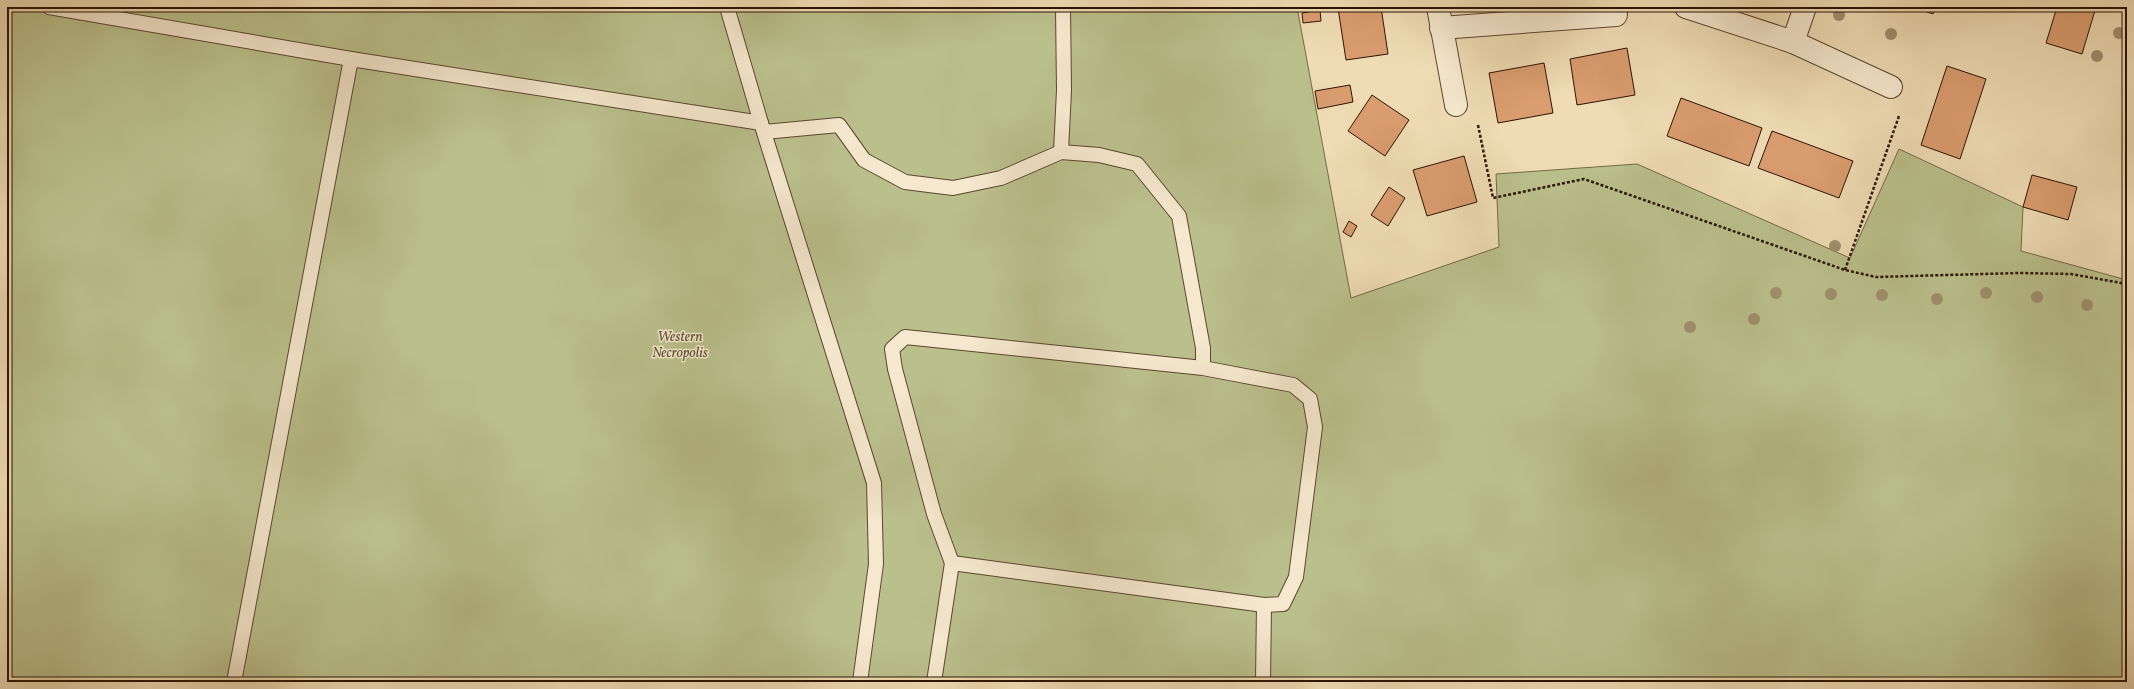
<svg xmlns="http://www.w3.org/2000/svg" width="2134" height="689" viewBox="0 0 2134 689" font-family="Vollkorn,serif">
<rect width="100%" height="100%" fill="#efdcb4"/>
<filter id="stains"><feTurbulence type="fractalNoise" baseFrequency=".005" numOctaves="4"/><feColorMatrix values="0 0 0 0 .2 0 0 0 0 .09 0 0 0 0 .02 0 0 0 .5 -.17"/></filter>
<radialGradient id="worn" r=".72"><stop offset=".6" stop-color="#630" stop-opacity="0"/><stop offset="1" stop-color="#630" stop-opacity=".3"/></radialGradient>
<!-- green -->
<path fill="#bac08c" stroke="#726a48" d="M7,7H1297L1351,298L1499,247L1496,174L1637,164L1850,258L1899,149L2023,207L2021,251L2127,280V682H7Z"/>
<!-- building -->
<g fill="#da9d6f" stroke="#2b1404">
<path d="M1347,7H1381L1388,54L1346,60L1338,8Z"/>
<path d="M1913,7H1935L1933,14Z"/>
<path d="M2057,7H2096L2082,54L2046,43Z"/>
<path d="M1320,10L1321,21L1303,23L1302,13Z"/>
<path d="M1627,48L1635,95L1577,105L1570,59Z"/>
<path d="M1544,63L1553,113L1498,123L1489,73Z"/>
<path d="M1947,66L1986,79L1960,159L1921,145Z"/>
<path d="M1350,85L1353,102L1318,109L1315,91Z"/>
<path d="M1372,95L1409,120L1385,156L1348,131Z"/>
<path d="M1681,98L1762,128L1749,166L1667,136Z"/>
<path d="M1772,131L1853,161L1839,198L1758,168Z"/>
<path d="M1464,156L1477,202L1427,216L1413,170Z"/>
<path d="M2032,175L2077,187L2068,220L2023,207Z"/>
<path d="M1389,187L1405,198L1388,226L1371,215Z"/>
<path d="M1349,221L1357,226L1351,237L1343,232Z"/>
</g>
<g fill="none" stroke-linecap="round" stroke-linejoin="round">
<defs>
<g id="lane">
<path d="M49,7L351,59"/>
<path d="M727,7L761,123"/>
<path d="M764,132L839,125L864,160L905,182L953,188L1001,178L1061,152L1099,155L1137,164L1179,216L1203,348V368L1293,385L1310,399L1315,427L1296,577L1283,604L1264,605L952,563L934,514L895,369L892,349L905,337L1203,368"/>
<path d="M1061,152L1064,90L1063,7"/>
<path d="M234,682L351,59L761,123L874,483L876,564L860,682"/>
<path d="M934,682L952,563"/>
<path d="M1263,682L1264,605"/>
</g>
<g id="street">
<path d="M1438,7L1456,105"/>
<path d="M1686,7L1793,42L1891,87"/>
<path d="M1441,28L1616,15"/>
<path d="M1793,42L1805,7"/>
</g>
</defs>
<!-- lane casing -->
<use href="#lane" stroke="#5c4630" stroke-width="16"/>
<!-- street casing -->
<use href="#street" stroke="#5c4630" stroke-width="24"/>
<!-- path -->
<g stroke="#2b1404" stroke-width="2.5" stroke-dasharray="3 2" stroke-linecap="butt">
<path d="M1478,125L1493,198L1584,179L1845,270L1876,277L2019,273L2071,274L2127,284"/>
<path d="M1845,270L1899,116"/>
</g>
<!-- lane -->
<use href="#lane" stroke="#f5e8ce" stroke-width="14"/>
<!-- street -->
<use href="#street" stroke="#f5e8ce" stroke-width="22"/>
</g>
<!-- trees -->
<g fill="#9f8f6e">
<circle cx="1839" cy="15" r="6"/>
<circle cx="2119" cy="33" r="6"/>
<circle cx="1891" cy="34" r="6"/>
<circle cx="2097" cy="56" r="6"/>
<circle cx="1835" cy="246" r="6"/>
<circle cx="1776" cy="293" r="6"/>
<circle cx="1986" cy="293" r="6"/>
<circle cx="1831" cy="294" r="6"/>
<circle cx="1882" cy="295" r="6"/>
<circle cx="2037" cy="297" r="6"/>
<circle cx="1937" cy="299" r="6"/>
<circle cx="2087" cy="305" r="6"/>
<circle cx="1754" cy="319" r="6"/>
<circle cx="1690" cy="327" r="6"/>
</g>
<g text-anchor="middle" stroke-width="3" stroke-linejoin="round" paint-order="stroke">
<!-- park labels -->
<g font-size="14" font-style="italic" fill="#5d5034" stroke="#f5e8ce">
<text x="680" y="341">Western<tspan x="680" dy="16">Necropolis</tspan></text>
</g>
</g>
<!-- margin -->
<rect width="2134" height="689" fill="none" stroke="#efdcb4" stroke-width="24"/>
<rect x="8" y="8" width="2118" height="673" fill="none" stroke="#2b1404" stroke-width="2"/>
<rect x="12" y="12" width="2110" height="665" fill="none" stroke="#2b1404"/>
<rect width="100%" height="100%" filter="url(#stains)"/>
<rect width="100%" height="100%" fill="url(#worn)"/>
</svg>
